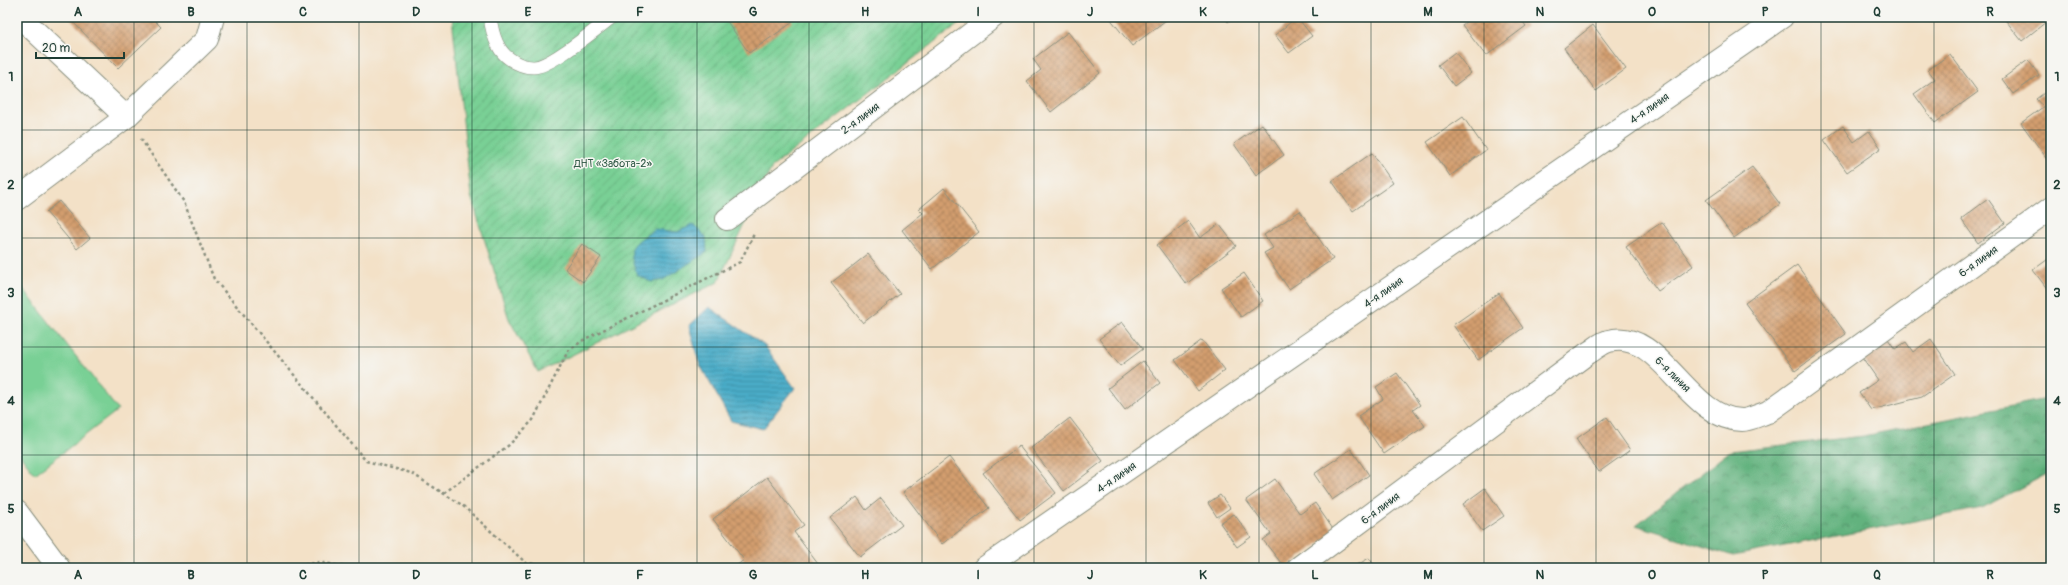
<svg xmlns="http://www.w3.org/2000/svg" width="2068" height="585" viewBox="0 0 2068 585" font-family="Pangolin,sans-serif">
<defs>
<pattern id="forest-crowns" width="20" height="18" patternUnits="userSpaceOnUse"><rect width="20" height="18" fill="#62b27e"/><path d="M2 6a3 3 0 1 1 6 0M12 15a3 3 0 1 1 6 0" fill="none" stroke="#509268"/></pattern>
<pattern id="garden-furrows" width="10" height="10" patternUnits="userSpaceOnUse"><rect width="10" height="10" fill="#79d095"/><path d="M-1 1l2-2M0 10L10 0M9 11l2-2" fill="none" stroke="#63aa7a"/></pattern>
<pattern id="water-rules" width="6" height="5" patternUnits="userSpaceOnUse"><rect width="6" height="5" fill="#49acc8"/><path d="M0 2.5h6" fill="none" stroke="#3c8da3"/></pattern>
<pattern id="building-cross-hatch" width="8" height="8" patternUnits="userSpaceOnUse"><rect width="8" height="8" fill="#d39e6e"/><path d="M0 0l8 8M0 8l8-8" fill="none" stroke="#ab825b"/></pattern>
</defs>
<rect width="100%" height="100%" fill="#f6f6f2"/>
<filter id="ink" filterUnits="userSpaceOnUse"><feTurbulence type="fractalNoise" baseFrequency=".025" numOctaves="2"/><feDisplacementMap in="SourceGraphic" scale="8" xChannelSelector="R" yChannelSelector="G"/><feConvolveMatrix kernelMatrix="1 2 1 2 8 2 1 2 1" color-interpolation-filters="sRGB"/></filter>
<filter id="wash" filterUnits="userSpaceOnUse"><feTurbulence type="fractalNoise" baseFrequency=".012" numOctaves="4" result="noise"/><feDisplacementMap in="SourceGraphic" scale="16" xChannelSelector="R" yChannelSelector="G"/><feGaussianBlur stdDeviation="0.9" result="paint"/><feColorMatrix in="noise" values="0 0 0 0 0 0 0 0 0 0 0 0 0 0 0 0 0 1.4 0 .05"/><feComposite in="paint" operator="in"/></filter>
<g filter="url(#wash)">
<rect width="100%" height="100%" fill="#f3e1c7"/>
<!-- grass -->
<path fill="#79d095" stroke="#4c8664" d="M17,281L118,410L35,474L17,451Z"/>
<!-- forest -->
<path fill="url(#forest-crowns)" stroke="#407859" d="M2051,398V472L1982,508L1733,556L1636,525L1730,451L1864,436Z"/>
<!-- garden -->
<path fill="url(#garden-furrows)" stroke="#4c8664" d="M452,17H968L772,167L718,282L538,372L509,319L471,196Z"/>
<!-- water -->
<g fill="url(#water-rules)" stroke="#34747e">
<path d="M693,225L706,237L707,252L663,280L651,282L637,275C626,245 631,246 655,229L677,232Z"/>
<path d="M709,307L765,346L795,388L763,429L731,421L699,363L689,326Z"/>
</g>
<g id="blocks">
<!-- building -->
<g fill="url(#building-cross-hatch)">
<path d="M68,17H151L161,27L118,68Z"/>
<path d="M724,17H789L793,22L749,53Z"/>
<path d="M1109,17H1170L1132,46Z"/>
<path d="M1224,17H1234L1228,22Z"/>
<path d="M1297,17L1312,36L1289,53L1275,35Z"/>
<path d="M1472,17H1519L1526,26L1486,56L1462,25Z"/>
<path d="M2003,17H2051V18L2022,41Z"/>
<path d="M1593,25L1626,69L1596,91L1564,48Z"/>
<path d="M1068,32L1100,73L1051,112L1027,81L1041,70L1033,59Z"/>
<path d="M1455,52L1471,73L1454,86L1438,65Z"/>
<path d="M1950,54L1978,92L1935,123L1914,94L1935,79L1928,70Z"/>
<path d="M2028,60L2039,75L2013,94L2002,79Z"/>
<path d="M2051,88V158L2048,160L2021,123L2043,107L2036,99Z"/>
<path d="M1463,117L1486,150L1450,176L1427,142Z"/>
<path d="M1262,124L1284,155L1256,175L1234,144Z"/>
<path d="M1843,126L1854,142L1869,131L1881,148L1847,172L1824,140Z"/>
<path d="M1372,153L1393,183L1353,211L1332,181Z"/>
<path d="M1752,167L1780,204L1734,238L1706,200Z"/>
<path d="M944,188L979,232L932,269L902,230L923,213L919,209Z"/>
<path d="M1988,199L2005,223L1978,243L1961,219Z"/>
<path d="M59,201L90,238L77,249L46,212Z"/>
<path d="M1300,211L1333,259L1289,289L1264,253L1273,248L1264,235Z"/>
<path d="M1188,221L1200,238L1219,224L1236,246L1186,284L1157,245Z"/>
<path d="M1662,222L1693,266L1658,291L1626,247Z"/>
<path d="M582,244L601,257L583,282L565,269Z"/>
<path d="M868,254L900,294L863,323L831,283Z"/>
<path d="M2051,257V294L2033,270Z"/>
<path d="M1797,265L1846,334L1795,371L1745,303Z"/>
<path d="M1244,273L1263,301L1241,317L1221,288Z"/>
<path d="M1499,293L1523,328L1478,360L1453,325Z"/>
<path d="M1122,322L1143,349L1120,366L1099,339Z"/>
<path d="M1888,339L1895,349L1906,342L1913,352L1931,339L1955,374L1922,397L1871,410L1859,393L1878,380L1862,357Z"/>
<path d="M1202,340L1225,370L1198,391L1175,360Z"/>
<path d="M1143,361L1160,383L1125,410L1108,388Z"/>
<path d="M1397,373L1420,405L1413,410L1425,426L1384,454L1358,416L1383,399L1376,387Z"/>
<path d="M1607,417L1630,450L1599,472L1576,439Z"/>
<path d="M1070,418L1103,461L1064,491L1031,448Z"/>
<path d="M1019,446L1056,493L1020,520L983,473Z"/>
<path d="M1351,449L1369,475L1332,500L1314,474Z"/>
<path d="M949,457L989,508L942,544L903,492Z"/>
<path d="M767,477L804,525L794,532L821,568H733L744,560L713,519Z"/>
<path d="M1275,479L1300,514L1315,503L1335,532L1285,568L1263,540L1271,534L1246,500Z"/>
<path d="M1485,488L1504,516L1482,531L1463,504Z"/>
<path d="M1220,495L1230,508L1217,517L1208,503Z"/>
<path d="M857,497L866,510L881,498L902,525L860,557L830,518Z"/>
<path d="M1234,514L1251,537L1237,547L1220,523Z"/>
<path d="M1369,558L1376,568H1352Z"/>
</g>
</g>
</g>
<g filter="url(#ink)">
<use href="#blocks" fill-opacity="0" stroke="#898f7e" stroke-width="1"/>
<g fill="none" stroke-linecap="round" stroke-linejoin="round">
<defs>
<path id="service" d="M490,17C492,32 497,51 510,59C517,64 524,67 533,67C550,68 597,28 612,17"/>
<g id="minor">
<path d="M126,117L207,39L213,17"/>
<path d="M17,199L126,117L20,17"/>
<path d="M727,219L993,17"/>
<path d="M17,512L59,568"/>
<path d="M984,568L1782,17"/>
<path d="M1298,568L1588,353C1594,350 1602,342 1609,341C1660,327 1688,420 1742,420C1750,420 1761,414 1768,412L2051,208"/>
</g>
</defs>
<!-- service casing -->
<use href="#service" stroke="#898f7e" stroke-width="14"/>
<!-- minor casing -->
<use href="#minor" stroke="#898f7e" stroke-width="24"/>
<!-- path -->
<g stroke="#898f7e" stroke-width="2.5" stroke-dasharray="3 3" stroke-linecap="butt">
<path d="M141,139L184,202L214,279L366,461L411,473L462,505L526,563"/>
<path d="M444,493L509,445L533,420L568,351L585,339L740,262L754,234"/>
<path d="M287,568L320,562L349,568"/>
<path d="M501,568L526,563L566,568"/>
</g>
<!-- service -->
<use href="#service" stroke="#fff" stroke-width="13"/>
<!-- minor -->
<use href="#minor" stroke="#fff" stroke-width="22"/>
</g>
</g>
<!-- grid -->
<path fill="none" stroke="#1f3d34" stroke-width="1" stroke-opacity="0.55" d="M134,17V568M247,17V568M359,17V568M472,17V568M584,17V568M697,17V568M809,17V568M922,17V568M1034,17V568M1146,17V568M1259,17V568M1371,17V568M1484,17V568M1596,17V568M1709,17V568M1821,17V568M1934,17V568M17,130H2051M17,238H2051M17,347H2051M17,455H2051"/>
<g text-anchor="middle" stroke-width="3" stroke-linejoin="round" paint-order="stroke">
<!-- street labels -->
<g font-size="11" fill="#1f3d34" stroke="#f6f6f2">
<text transform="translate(1649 108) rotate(-35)" y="4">4-я линия</text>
<text transform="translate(860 118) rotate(-37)" y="4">2-я линия</text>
<text transform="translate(1978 261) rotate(-36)" y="4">6-я линия</text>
<text transform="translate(1383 292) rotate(-35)" y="4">4-я линия</text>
<text transform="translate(1673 374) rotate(45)" y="4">6-я линия</text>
<text transform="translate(1116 477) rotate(-35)" y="4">4-я линия</text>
<text transform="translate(1380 508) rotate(-37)" y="4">6-я линия</text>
</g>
<!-- park labels -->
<g font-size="11" fill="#315a47" stroke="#f6f6f2">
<text x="613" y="167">ДНТ «Забота-2»</text>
</g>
</g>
<!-- margin -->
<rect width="2068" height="585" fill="none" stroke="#f6f6f2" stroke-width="44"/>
<!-- scale -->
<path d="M36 52v6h88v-6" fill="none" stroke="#1f3d34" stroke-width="2"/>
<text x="42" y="52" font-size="12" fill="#1f3d34" stroke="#f6f6f2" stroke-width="3" paint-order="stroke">20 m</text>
<rect x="22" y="22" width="2024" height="541" fill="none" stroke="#1f3d34" stroke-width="1.5"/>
<g font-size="13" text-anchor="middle" font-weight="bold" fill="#1f3d34">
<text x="78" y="16">A</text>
<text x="191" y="16">B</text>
<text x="303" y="16">C</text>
<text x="416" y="16">D</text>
<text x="528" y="16">E</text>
<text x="640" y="16">F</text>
<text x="753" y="16">G</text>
<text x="865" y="16">H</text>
<text x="978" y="16">I</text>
<text x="1090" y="16">J</text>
<text x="1203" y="16">K</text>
<text x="1315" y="16">L</text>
<text x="1428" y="16">M</text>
<text x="1540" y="16">N</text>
<text x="1652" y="16">O</text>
<text x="1765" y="16">P</text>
<text x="1877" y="16">Q</text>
<text x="1990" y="16">R</text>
<text x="11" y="81">1</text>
<text x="2057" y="81">1</text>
<text x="11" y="189">2</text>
<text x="2057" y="189">2</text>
<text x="11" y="297">3</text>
<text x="2057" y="297">3</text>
<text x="11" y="405">4</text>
<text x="2057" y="405">4</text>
<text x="11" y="513">5</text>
<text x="2057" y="513">5</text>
<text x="78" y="579">A</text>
<text x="191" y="579">B</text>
<text x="303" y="579">C</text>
<text x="416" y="579">D</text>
<text x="528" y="579">E</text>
<text x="640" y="579">F</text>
<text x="753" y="579">G</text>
<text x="865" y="579">H</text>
<text x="978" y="579">I</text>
<text x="1090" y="579">J</text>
<text x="1203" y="579">K</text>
<text x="1315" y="579">L</text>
<text x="1428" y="579">M</text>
<text x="1540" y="579">N</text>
<text x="1652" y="579">O</text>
<text x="1765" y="579">P</text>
<text x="1877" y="579">Q</text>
<text x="1990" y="579">R</text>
</g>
</svg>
